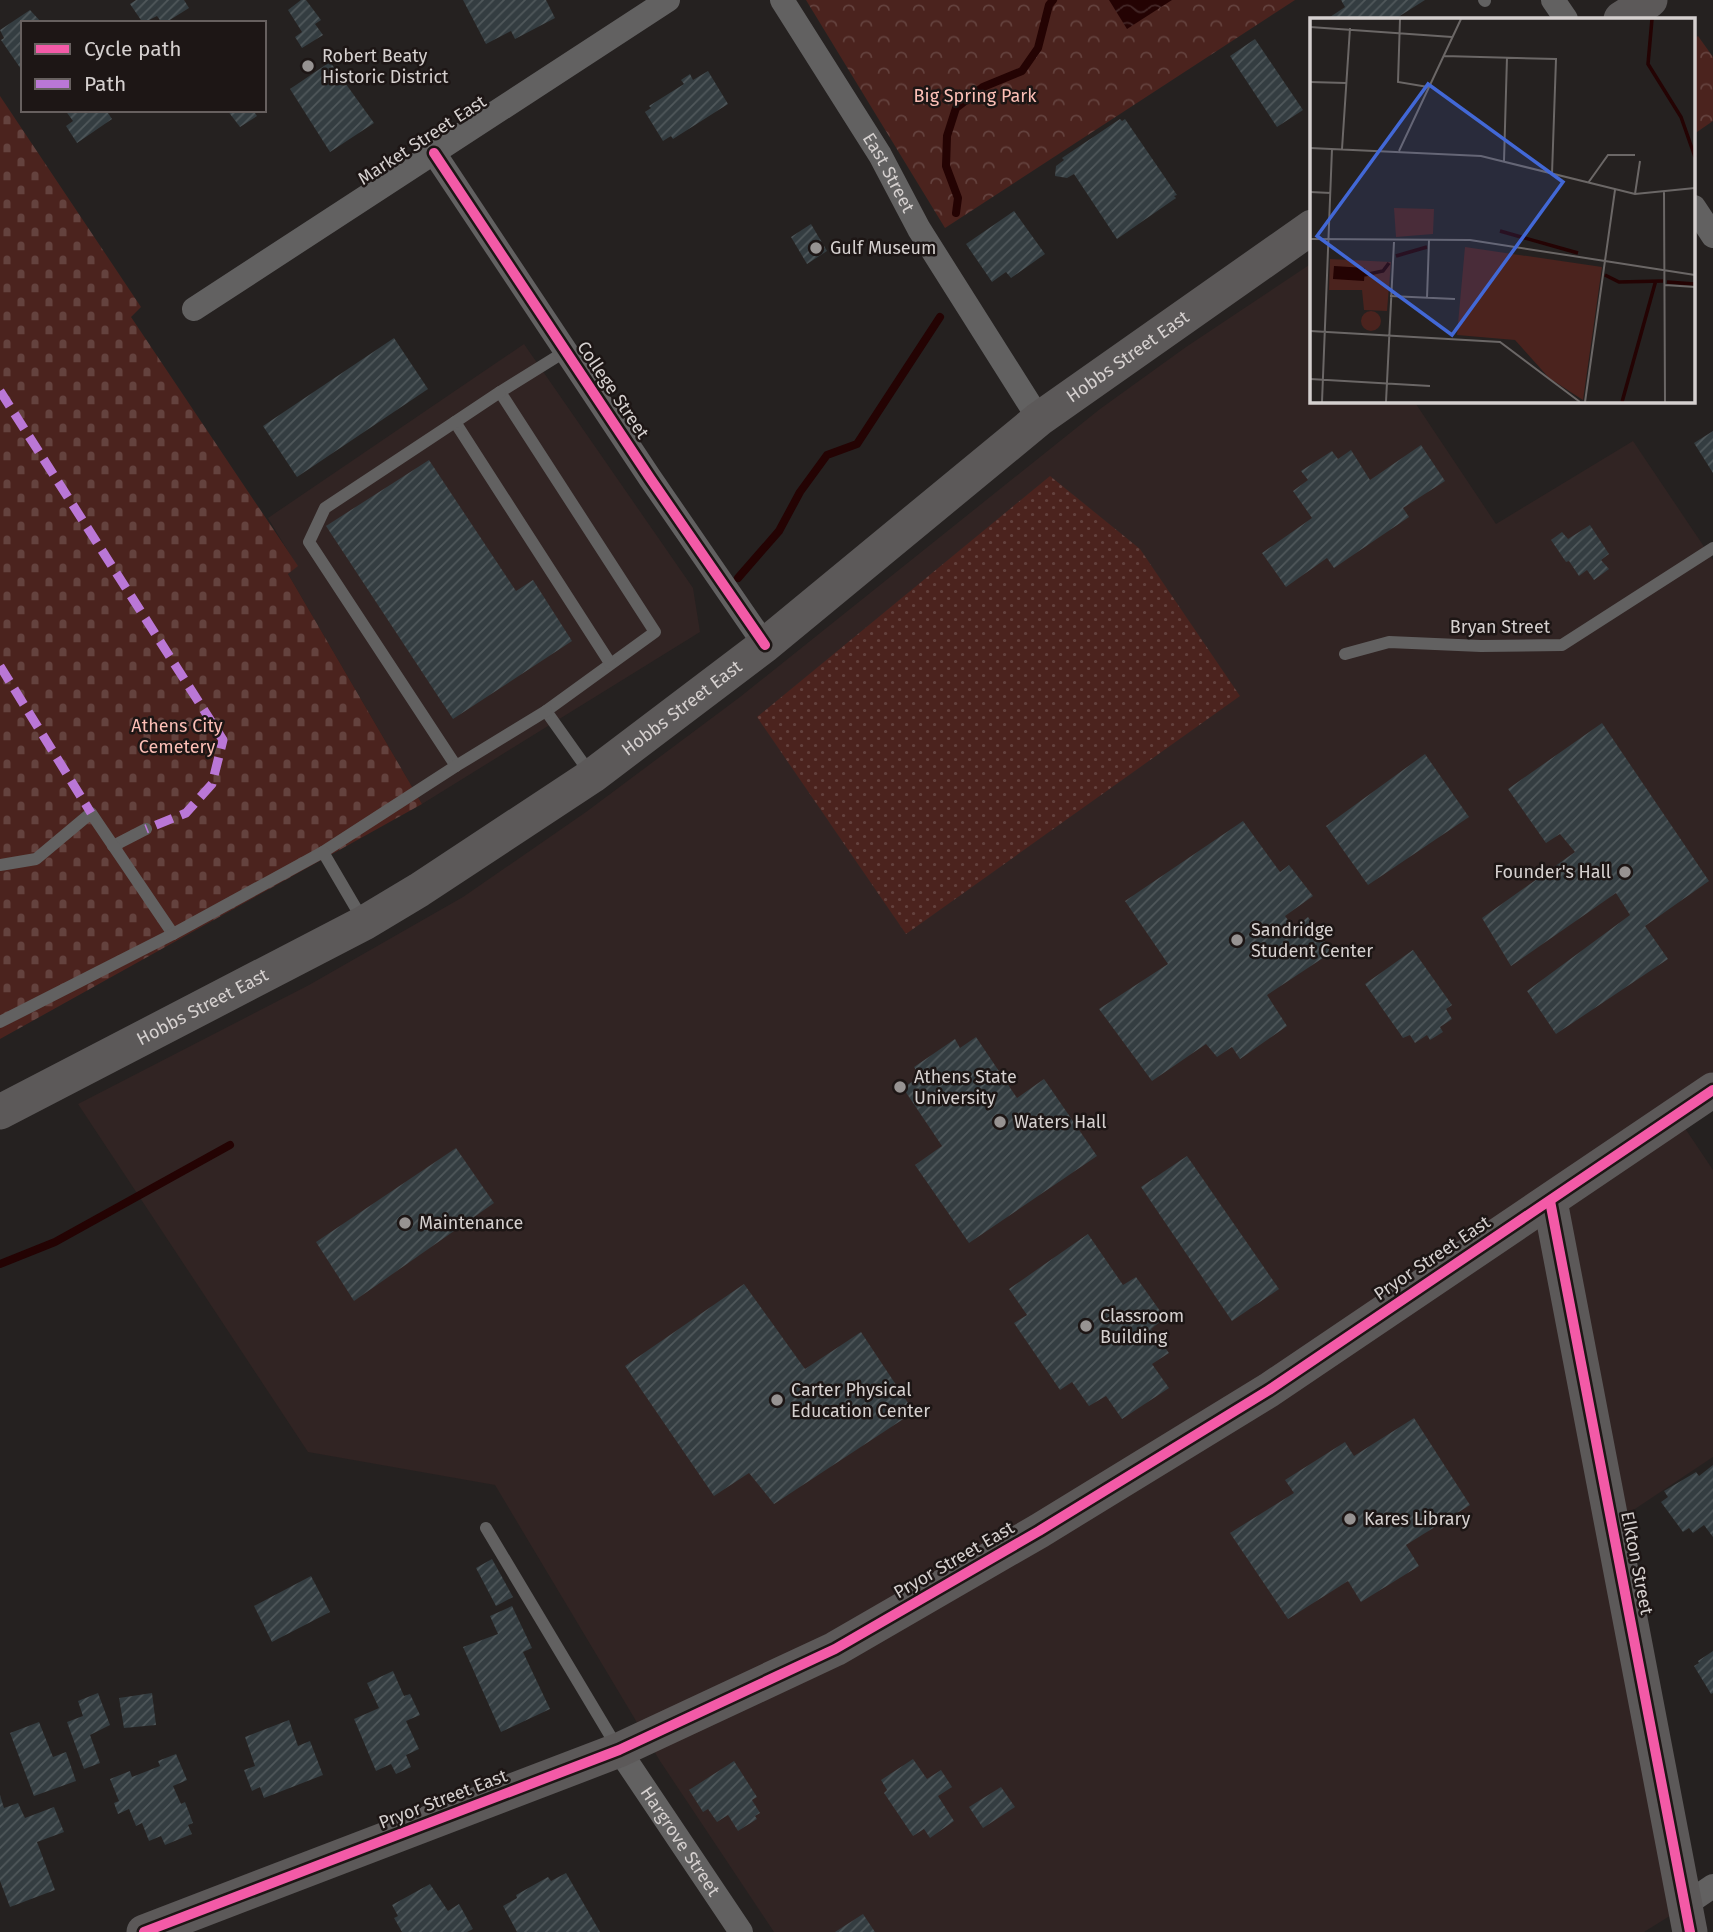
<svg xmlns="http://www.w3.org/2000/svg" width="1713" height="1932" viewBox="0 0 1713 1932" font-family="'Fira Sans',sans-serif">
<defs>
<pattern id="grass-dots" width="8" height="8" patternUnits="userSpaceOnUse" patternTransform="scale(1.75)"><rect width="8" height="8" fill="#4b231e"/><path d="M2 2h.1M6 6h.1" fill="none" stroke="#64423e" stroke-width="1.8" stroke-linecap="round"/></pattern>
<pattern id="cemetery-stones" width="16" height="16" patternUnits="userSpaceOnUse" patternTransform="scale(1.75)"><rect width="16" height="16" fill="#4b231e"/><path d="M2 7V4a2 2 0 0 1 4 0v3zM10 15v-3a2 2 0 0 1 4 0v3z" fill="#64423e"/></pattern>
<pattern id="park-crowns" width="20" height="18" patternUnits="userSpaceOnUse" patternTransform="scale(1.75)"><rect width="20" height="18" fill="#4b231e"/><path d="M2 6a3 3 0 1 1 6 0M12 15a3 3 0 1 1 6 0" fill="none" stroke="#64423e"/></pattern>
<pattern id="water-waves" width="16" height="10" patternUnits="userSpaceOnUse" patternTransform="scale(1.75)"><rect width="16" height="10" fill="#240303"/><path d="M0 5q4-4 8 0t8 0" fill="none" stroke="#432727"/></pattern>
<pattern id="building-hatch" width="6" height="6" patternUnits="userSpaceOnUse" patternTransform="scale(1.75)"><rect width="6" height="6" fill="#343d41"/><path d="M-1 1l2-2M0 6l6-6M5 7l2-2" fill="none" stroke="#50585b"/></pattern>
</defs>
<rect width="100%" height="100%" fill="#252120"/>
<!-- built -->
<g fill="#312423">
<path d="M1312,263V401H1414L1496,524L1633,441L1713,560V1072L1668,1103L1713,1170V1457L1626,1515L1673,1914L1644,1932H774L660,1761L495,1485L308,1452L78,1104L309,985L463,897L586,812L740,697L1100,409L1186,347Z"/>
<path d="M524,344L693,588L700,632L422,804L288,574L297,566L268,518Z"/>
</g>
<!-- grass -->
<path fill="url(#grass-dots)" d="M1050,476L1140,549L1240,696L906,934L757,717Z"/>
<!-- cemetery -->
<path fill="url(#cemetery-stones)" d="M0,96L141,307L131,317L298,566L288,574L422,804L0,1039Z"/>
<!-- park -->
<g fill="url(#park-crowns)">
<path d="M806,0H1295L945,228Z"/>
<path d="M1698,36L1713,57V121L1694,134V39Z"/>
</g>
<!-- water -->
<path fill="url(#water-waves)" d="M1109,0H1172L1127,29Z"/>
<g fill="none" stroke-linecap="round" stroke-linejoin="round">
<!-- stream -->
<g stroke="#240303" stroke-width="8">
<path d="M956,213L958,198L946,166L947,136L956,108L983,87L1022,71L1038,48L1049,5L1053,0"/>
<path d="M738,578L779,531L800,492L827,455L857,444L940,317"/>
<path d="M0,1264L55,1242L230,1145"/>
</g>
</g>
<!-- building -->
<g fill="url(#building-hatch)">
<path d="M136,0H184L189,8L165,23H162L157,16L143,23L130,4Z"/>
<path d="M301,0H306L321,20L315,24L323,35L302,48L295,37L302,32L288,10Z"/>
<path d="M463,0H546L555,18L515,39L511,31L486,44Z"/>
<path d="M1341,0H1425L1395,19H1327L1345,7Z"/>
<path d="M30,10L42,23H23V72L1,40L4,38L0,30Z"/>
<path d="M1255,39L1303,110L1277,127L1230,56Z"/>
<path d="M330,62L374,123L330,152L290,89Z"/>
<path d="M708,71L728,104L673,139L671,136L663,141L645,112L651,108L649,106L684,84L681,80L690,74L693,80Z"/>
<path d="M65,110H106L112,119L77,143L66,126L73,121Z"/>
<path d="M227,110H253L257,116L240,127Z"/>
<path d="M1120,119L1122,121L1125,119L1177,195L1174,196L1176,198L1117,239L1074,174L1067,178L1055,176L1056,166L1064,160L1062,158Z"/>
<path d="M1014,211L1045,254L1011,278L1006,272L992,282L966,244Z"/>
<path d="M811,224L827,251L807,264L791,237Z"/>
<path d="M394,338L428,389L297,477L263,426Z"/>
<path d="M1713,431V473L1694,443Z"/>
<path d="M1421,445L1445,481L1403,508L1409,517L1334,568L1327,558L1286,587L1262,553L1312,518L1293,491L1308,480L1301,471L1332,451L1338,459L1351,450L1370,480Z"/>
<path d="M429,460L516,591L533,580L572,641L453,719L326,526Z"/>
<path d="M1590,525L1609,554L1601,560L1609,569L1594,580L1587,570L1579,576L1569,561L1566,562L1551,540L1562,532L1568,539Z"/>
<path d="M1602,723L1709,881L1645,926L1668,959L1556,1034L1527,991L1630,915L1616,893L1511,966L1482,918L1575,852L1560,834L1546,843L1508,789Z"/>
<path d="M1425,754L1469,817L1368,885L1326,826Z"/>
<path d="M1243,821L1280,872L1289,865L1313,896L1285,916L1294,928L1308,917L1332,952L1267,995L1287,1026L1240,1059L1232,1047L1217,1057L1206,1044L1152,1081L1099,1009L1168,964L1125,901Z"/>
<path d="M1413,950L1452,1005L1446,1009L1452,1019L1440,1027L1443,1032L1430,1040L1427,1035L1415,1043L1410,1035L1403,1038L1365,984Z"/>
<path d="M976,1037L1017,1098L1044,1079L1097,1156L969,1243L915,1165L942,1146L903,1088L920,1076L914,1067L955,1039L960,1048Z"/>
<path d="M456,1148L494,1203L354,1301L316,1242Z"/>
<path d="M1187,1156L1279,1289L1232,1321L1141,1187Z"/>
<path d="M1088,1234L1123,1285L1136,1277L1165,1318L1151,1329L1169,1353L1152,1364L1169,1388L1122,1419L1106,1396L1089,1406L1072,1382L1060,1390L1014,1323L1027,1315L1009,1289Z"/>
<path d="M744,1284L805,1369L861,1332L914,1412L774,1504L749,1473L714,1496L625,1366Z"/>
<path d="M1414,1418L1470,1505L1406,1545L1419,1566L1361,1602L1348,1581L1288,1619L1230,1533L1294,1493L1285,1480L1345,1442L1354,1456Z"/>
<path d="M1713,1465V1537L1704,1525L1693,1533L1689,1528L1683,1532L1661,1502L1668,1497L1664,1491L1696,1472L1699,1476Z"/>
<path d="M492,1559L513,1597L496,1606L476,1568Z"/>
<path d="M311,1576L330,1612L272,1642L254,1606Z"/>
<path d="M512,1606L532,1648L523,1652L550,1709L501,1732L463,1647L498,1634L490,1616Z"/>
<path d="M1713,1651V1693L1711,1694L1694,1666L1699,1663L1698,1661Z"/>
<path d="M393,1671L404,1696L410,1694L420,1715L406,1721L419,1749L406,1755L411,1767L396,1774L391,1764L376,1771L354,1719L379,1708L367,1683Z"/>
<path d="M98,1693L110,1725L90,1735L100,1763L84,1769L67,1722L83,1716L78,1701Z"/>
<path d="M152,1693L156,1725L124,1728L119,1698Z"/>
<path d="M289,1720L298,1746L310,1741L323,1775L264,1798L260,1787L252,1791L244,1770L255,1766L245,1737Z"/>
<path d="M39,1722L53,1757L66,1752L76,1781L34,1796L10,1733Z"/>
<path d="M176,1754L187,1780L173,1786L181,1804L185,1802L193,1823L188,1825L192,1834L165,1845L161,1836L149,1841L142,1823L136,1826L129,1809L118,1814L114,1803L119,1801L110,1779L130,1771L132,1777L160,1766L158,1761Z"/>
<path d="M913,1759L927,1779L941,1770L952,1787L938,1796L954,1821L930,1838L924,1829L913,1836L884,1793L887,1790L881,1780Z"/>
<path d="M734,1761L757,1797L752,1800L760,1813L755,1816L757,1819L738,1831L728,1815L717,1822L708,1809L703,1812L689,1790Z"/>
<path d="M1001,1787L1015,1807L983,1828L969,1807Z"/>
<path d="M0,1795L4,1808L18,1803L25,1818L54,1807L64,1832L37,1842L55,1890L10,1907L0,1881Z"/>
<path d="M566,1873L600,1932H517L503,1906L517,1898L516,1895L548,1877L551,1881Z"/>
<path d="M430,1884L448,1911L459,1904L473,1929L467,1932H402L394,1918L398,1916L392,1905Z"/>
<path d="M863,1914L875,1932H835Z"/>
</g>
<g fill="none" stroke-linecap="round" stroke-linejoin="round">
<!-- lane -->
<g stroke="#626161" stroke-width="12">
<path d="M1484,0L1485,1"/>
<path d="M566,351L500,392L655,632L546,711L590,773"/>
<path d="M500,392L455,422L610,663"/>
<path d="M455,422L325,508L309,542L456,766"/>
<path d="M1345,654L1389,642L1481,646L1562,645L1713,548"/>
<path d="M113,846L146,829"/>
<path d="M323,852L456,766L546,711"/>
<path d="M0,865L36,859L91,813L173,934"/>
<path d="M0,1022L173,934L323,852L364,922"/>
<path d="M486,1528L617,1747"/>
</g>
<!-- street -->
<g stroke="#626161" stroke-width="24">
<path id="s1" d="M782,0L880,155L919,229L1039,419"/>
<path d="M1553,0L1566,19"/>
<path d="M434,153L650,478L765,645"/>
<path d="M1694,207L1713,236"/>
<path d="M194,309L668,0"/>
<path id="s2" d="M619,1750L741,1932"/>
<path d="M1685,1905L1713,1886"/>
</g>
<!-- secondary -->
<g stroke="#5c5959" stroke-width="35">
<path d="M1621,19L1650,0"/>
<path id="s3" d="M0,1112L364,923L419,890L592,776L765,645L1039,419L1312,227"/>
<path d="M1550,1201L1690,1932"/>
<path d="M144,1932L619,1750L835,1649L1039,1531L1269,1390L1713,1090"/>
</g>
<!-- quiet -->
<g stroke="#ba77d6" stroke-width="9" stroke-dasharray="18 9" stroke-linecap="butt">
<path d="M0,391L223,740L212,784L186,813L146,829"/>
<path d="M0,666L91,813"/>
</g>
<defs>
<g id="cycleway">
<path d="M434,153L650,478L765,645"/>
<path d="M1550,1201L1690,1932"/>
<path d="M144,1932L619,1750L835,1649L1039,1531L1269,1390L1713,1090"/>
</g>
</defs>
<!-- cycleway casing -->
<use href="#cycleway" stroke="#1d1615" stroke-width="15"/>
<!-- cycleway -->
<use href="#cycleway" stroke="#f35aa7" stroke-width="10"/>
</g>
<!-- markers -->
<g fill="#979392" stroke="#1d1615" stroke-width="2.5">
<circle cx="308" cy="66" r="7"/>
<circle cx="816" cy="248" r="7"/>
<circle cx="1625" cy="872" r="7"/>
<circle cx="1237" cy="940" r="7"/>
<circle cx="900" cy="1087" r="7"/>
<circle cx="1000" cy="1122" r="7"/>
<circle cx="405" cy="1223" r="7"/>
<circle cx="1086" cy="1326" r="7"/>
<circle cx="777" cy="1400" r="7"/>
<circle cx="1350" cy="1519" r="7"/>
</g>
<g text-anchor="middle" stroke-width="5" stroke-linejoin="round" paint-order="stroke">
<!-- poi labels -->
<g font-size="18" fill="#d5d0cf" stroke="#1d1615" text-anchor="start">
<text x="322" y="62">Robert Beaty<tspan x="322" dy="21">Historic District</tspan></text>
<text x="830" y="254">Gulf Museum</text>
<text x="1611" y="878" text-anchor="end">Founder's Hall</text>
<text x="1251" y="936">Sandridge<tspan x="1251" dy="21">Student Center</tspan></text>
<text x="914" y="1083">Athens State<tspan x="914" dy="21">University</tspan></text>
<text x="1014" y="1128">Waters Hall</text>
<text x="419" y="1229">Maintenance</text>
<text x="1100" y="1322">Classroom<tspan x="1100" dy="21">Building</tspan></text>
<text x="791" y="1396">Carter Physical<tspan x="791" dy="21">Education Center</tspan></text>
<text x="1364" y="1525">Kares Library</text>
</g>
<!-- park labels -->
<g font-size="18" fill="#fcbfb6" stroke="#1d1615">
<text x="975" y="102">Big Spring Park</text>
<text x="177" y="732">Athens City<tspan x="177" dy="21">Cemetery</tspan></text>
</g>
<!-- street labels -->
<g font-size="18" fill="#d5d0cf" stroke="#1d1615">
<text transform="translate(422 140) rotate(-33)" y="6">Market Street East</text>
<text dy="6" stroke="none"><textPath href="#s1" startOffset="203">East Street</textPath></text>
<text dy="6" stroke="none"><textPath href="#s3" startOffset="1362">Hobbs Street East</textPath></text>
<text transform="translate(613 390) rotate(56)" y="6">College Street</text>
<text x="1500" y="633">Bryan Street</text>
<text dy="6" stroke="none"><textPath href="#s3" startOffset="794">Hobbs Street East</textPath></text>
<text dy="6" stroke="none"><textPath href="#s3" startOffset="228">Hobbs Street East</textPath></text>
<text transform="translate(1432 1258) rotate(-34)" y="6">Pryor Street East</text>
<text transform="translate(954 1560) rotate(-30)" y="6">Pryor Street East</text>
<text transform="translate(1637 1563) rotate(79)" y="6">Elkton Street</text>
<text transform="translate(443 1799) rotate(-21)" y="6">Pryor Street East</text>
<text dy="6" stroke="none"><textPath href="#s2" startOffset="110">Hargrove Street</textPath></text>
</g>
</g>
<!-- overview -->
<g transform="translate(1310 18)">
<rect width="385" height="385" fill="#252120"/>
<path d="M84,190L124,191L123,216L86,219Z" fill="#4b231e"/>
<path d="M155,229L292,249L273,382L239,360L205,322L147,317ZM51 303a10 10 0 1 1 20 0a10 10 0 1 1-20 0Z" fill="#4b231e"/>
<path d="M20,241L81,244L77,293L54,292L52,272H19Z" fill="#4b231e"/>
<path d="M24,248L55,250L54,263L23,261Z" fill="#240303"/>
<path fill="none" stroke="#240303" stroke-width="3.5" d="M342,1L338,46L371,99L385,139M190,213L268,235M86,238L117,229M54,257L73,253L79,245M295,257L309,264L353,263M357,264L385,266M312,384L346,262"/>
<path fill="none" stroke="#6b6766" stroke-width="2" d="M90,1L88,64L118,69M0,9L142,19M134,38L246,41L242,156M0,64L36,65M0,130L171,138L325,176L385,170M32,131L40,10M89,133L151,1M194,143L197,39M278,165L298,137H325M0,174L21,175M354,174L355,384M325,176L330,143M0,221L160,222L385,257M355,267L385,269M80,278L145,281M117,280L119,222M0,313L190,324L270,384M0,361L120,368M12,384L22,131M76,384L84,224M275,384L305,172"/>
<path fill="#4268d6" fill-opacity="0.15" stroke="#4268d6" stroke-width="3.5" d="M118,66L253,164L142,317L7,218Z"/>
<rect width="385" height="385" fill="none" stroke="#d5d0cf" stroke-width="3.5"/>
</g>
<!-- legend -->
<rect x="21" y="21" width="245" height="91" fill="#1d1615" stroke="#67605f" stroke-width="2"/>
<rect x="35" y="44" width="35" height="10" fill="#f35aa7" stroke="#67605f" stroke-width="2"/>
<text x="84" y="56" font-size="21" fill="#d5d0cf">Cycle path</text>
<rect x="35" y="79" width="35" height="10" fill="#ba77d6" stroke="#67605f" stroke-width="2"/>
<text x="84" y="91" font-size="21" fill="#d5d0cf">Path</text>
</svg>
